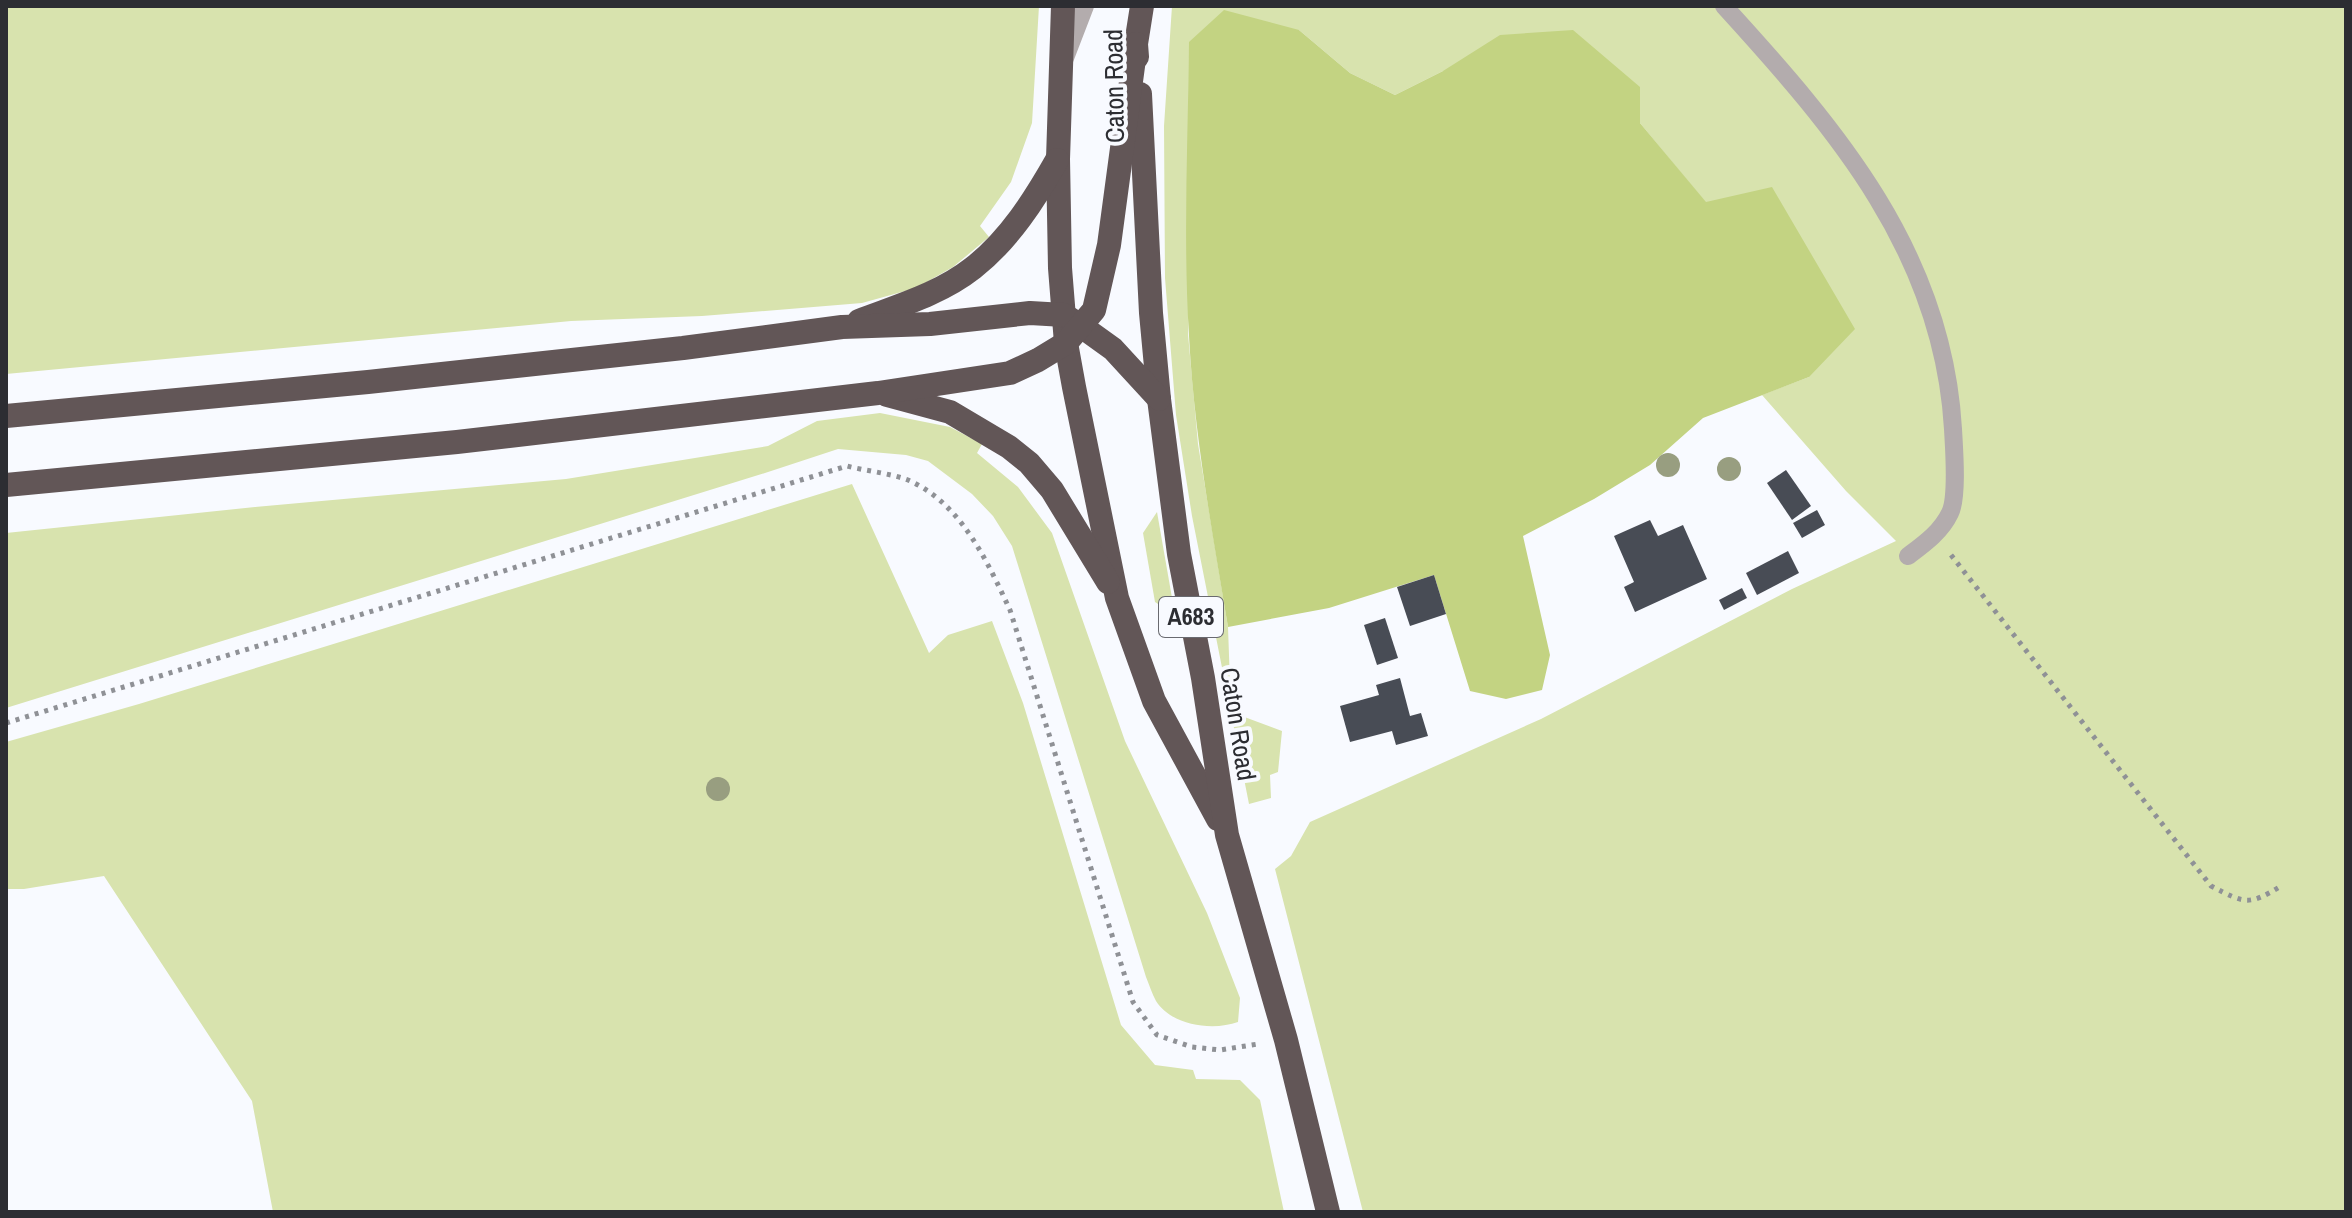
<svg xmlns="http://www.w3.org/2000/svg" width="2352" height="1218" viewBox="0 0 2352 1218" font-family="'Archivo Narrow',sans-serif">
<rect width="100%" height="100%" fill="#f8faff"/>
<!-- green -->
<g fill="#d8e3ae">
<path d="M6,6H1039L1032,123L1011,182L980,226L989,237L953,267L916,288L862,303L702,316L571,321L6,374Z"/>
<path d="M1172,6H2346V1212H1363L1275,869L1291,856L1310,822L1541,719L1792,589L1896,541L1846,491L1762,395L1809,377L1706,203L1640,123L1443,71L1395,95L1350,73L1299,30L1189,43L1188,334L1198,444L1228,627L1231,712L1282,731L1278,772L1270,775L1271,798L1249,804L1192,516L1176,415L1165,278L1164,126Z"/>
<path d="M880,413L950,427L982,444L977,453L1018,487L1052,533L1125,741L1207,913L1240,998L1238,1022C1213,1031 1172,1026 1156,1001C1152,994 1149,984 1146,977L1012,546L993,516L972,494L928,461L906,455L838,449L765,473L6,708V533L255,507L566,479L768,446L817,421Z"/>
<path d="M852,484L929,653L948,635L992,621L1023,703L1121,1025L1155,1065L1193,1070L1196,1079L1240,1080L1260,1100L1284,1212H273L252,1101L104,876L24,889H6V742L139,704Z"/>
<path d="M1157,512L1175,615L1155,602L1143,533Z"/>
</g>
<!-- forest -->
<path fill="#c3d382" d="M1224,10L1299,30L1350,73L1395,95L1443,71L1500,35L1573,30L1640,87V123L1706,202L1772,187L1855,329L1809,377L1703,418L1650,465L1594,499L1523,536L1550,655L1542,690L1506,699L1470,691L1434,575L1329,608L1228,627C1212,530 1194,434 1189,336C1183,239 1188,140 1189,42Z"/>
<!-- building -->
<g fill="#484c55">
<path d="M1786,470L1811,506L1792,520L1767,483Z"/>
<path d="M1817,510L1825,525L1802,538L1793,523Z"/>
<path d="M1650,520L1658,536L1683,525L1707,579L1635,612L1624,587L1634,582L1614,536Z"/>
<path d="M1788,551L1799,573L1757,595L1746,573Z"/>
<path d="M1434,575L1446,614L1410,626L1397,587Z"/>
<path d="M1742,588L1747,598L1724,610L1719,600Z"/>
<path d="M1385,618L1398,658L1377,665L1364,625Z"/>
<path d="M1400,678L1410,716L1421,713L1428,736L1396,745L1392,731L1350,742L1340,706L1379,695L1376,685Z"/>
</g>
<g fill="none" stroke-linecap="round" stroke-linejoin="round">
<!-- path -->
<g stroke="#8f9196" stroke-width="5" stroke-dasharray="4 6" stroke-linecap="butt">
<path d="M1951,555L2211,886C2246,904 2248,906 2283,885"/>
<path d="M6,723L847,466C866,471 889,473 908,480C961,503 987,561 1010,610L1133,1002L1157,1035L1192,1047L1220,1050L1258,1044"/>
</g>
<!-- lane -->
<g stroke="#b3acad" stroke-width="18">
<path d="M1724,6C1837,130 1943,253 1953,429C1954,448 1958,497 1950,513C1941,532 1924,544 1908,556"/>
<path d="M1065,58L1085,6"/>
</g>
<!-- highway -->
<g stroke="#625657" stroke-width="24">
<path d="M1063,6L1058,159L1060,268L1066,343L1074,387L1117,598L1154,701L1218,819"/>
<path d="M1137,57L1136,44L1142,6"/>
<path d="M1140,94L1151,313L1159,399L1179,554L1203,678L1227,835L1286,1040L1328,1212"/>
<path d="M859,321C898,306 940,294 973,268C1009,240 1035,199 1057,160"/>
<path d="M887,395L950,412L1009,447L1029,463L1052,490L1108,582"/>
<path d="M6,416L368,382L683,348L842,327L930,324L1030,313L1064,315L1081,326L1113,349L1159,399"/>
<path d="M6,485L457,442L878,393L1010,373L1038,360L1066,343L1094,310L1109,245L1136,44"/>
</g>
</g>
<!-- trees -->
<g fill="#989e80">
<circle cx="1668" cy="465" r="12"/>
<circle cx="1729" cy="469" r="12"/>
<circle cx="718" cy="789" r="12"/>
</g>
<g text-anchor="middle" stroke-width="8" stroke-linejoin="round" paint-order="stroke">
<!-- shield labels -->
<rect fill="#f8faff" stroke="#696a70" stroke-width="2" x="1159" y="597" width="64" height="40" rx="6"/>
<g font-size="24" font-weight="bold" fill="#2c2d32">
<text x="1191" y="625">A683</text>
</g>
<!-- street labels -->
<g font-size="26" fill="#2c2d32" stroke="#f8faff">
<text transform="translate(1114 86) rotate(-91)" y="9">Caton Road</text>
<text transform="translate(1238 724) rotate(81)" y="9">Caton Road</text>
</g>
</g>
<!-- border -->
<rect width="2352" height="1218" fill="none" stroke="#2c2d32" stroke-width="16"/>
</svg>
